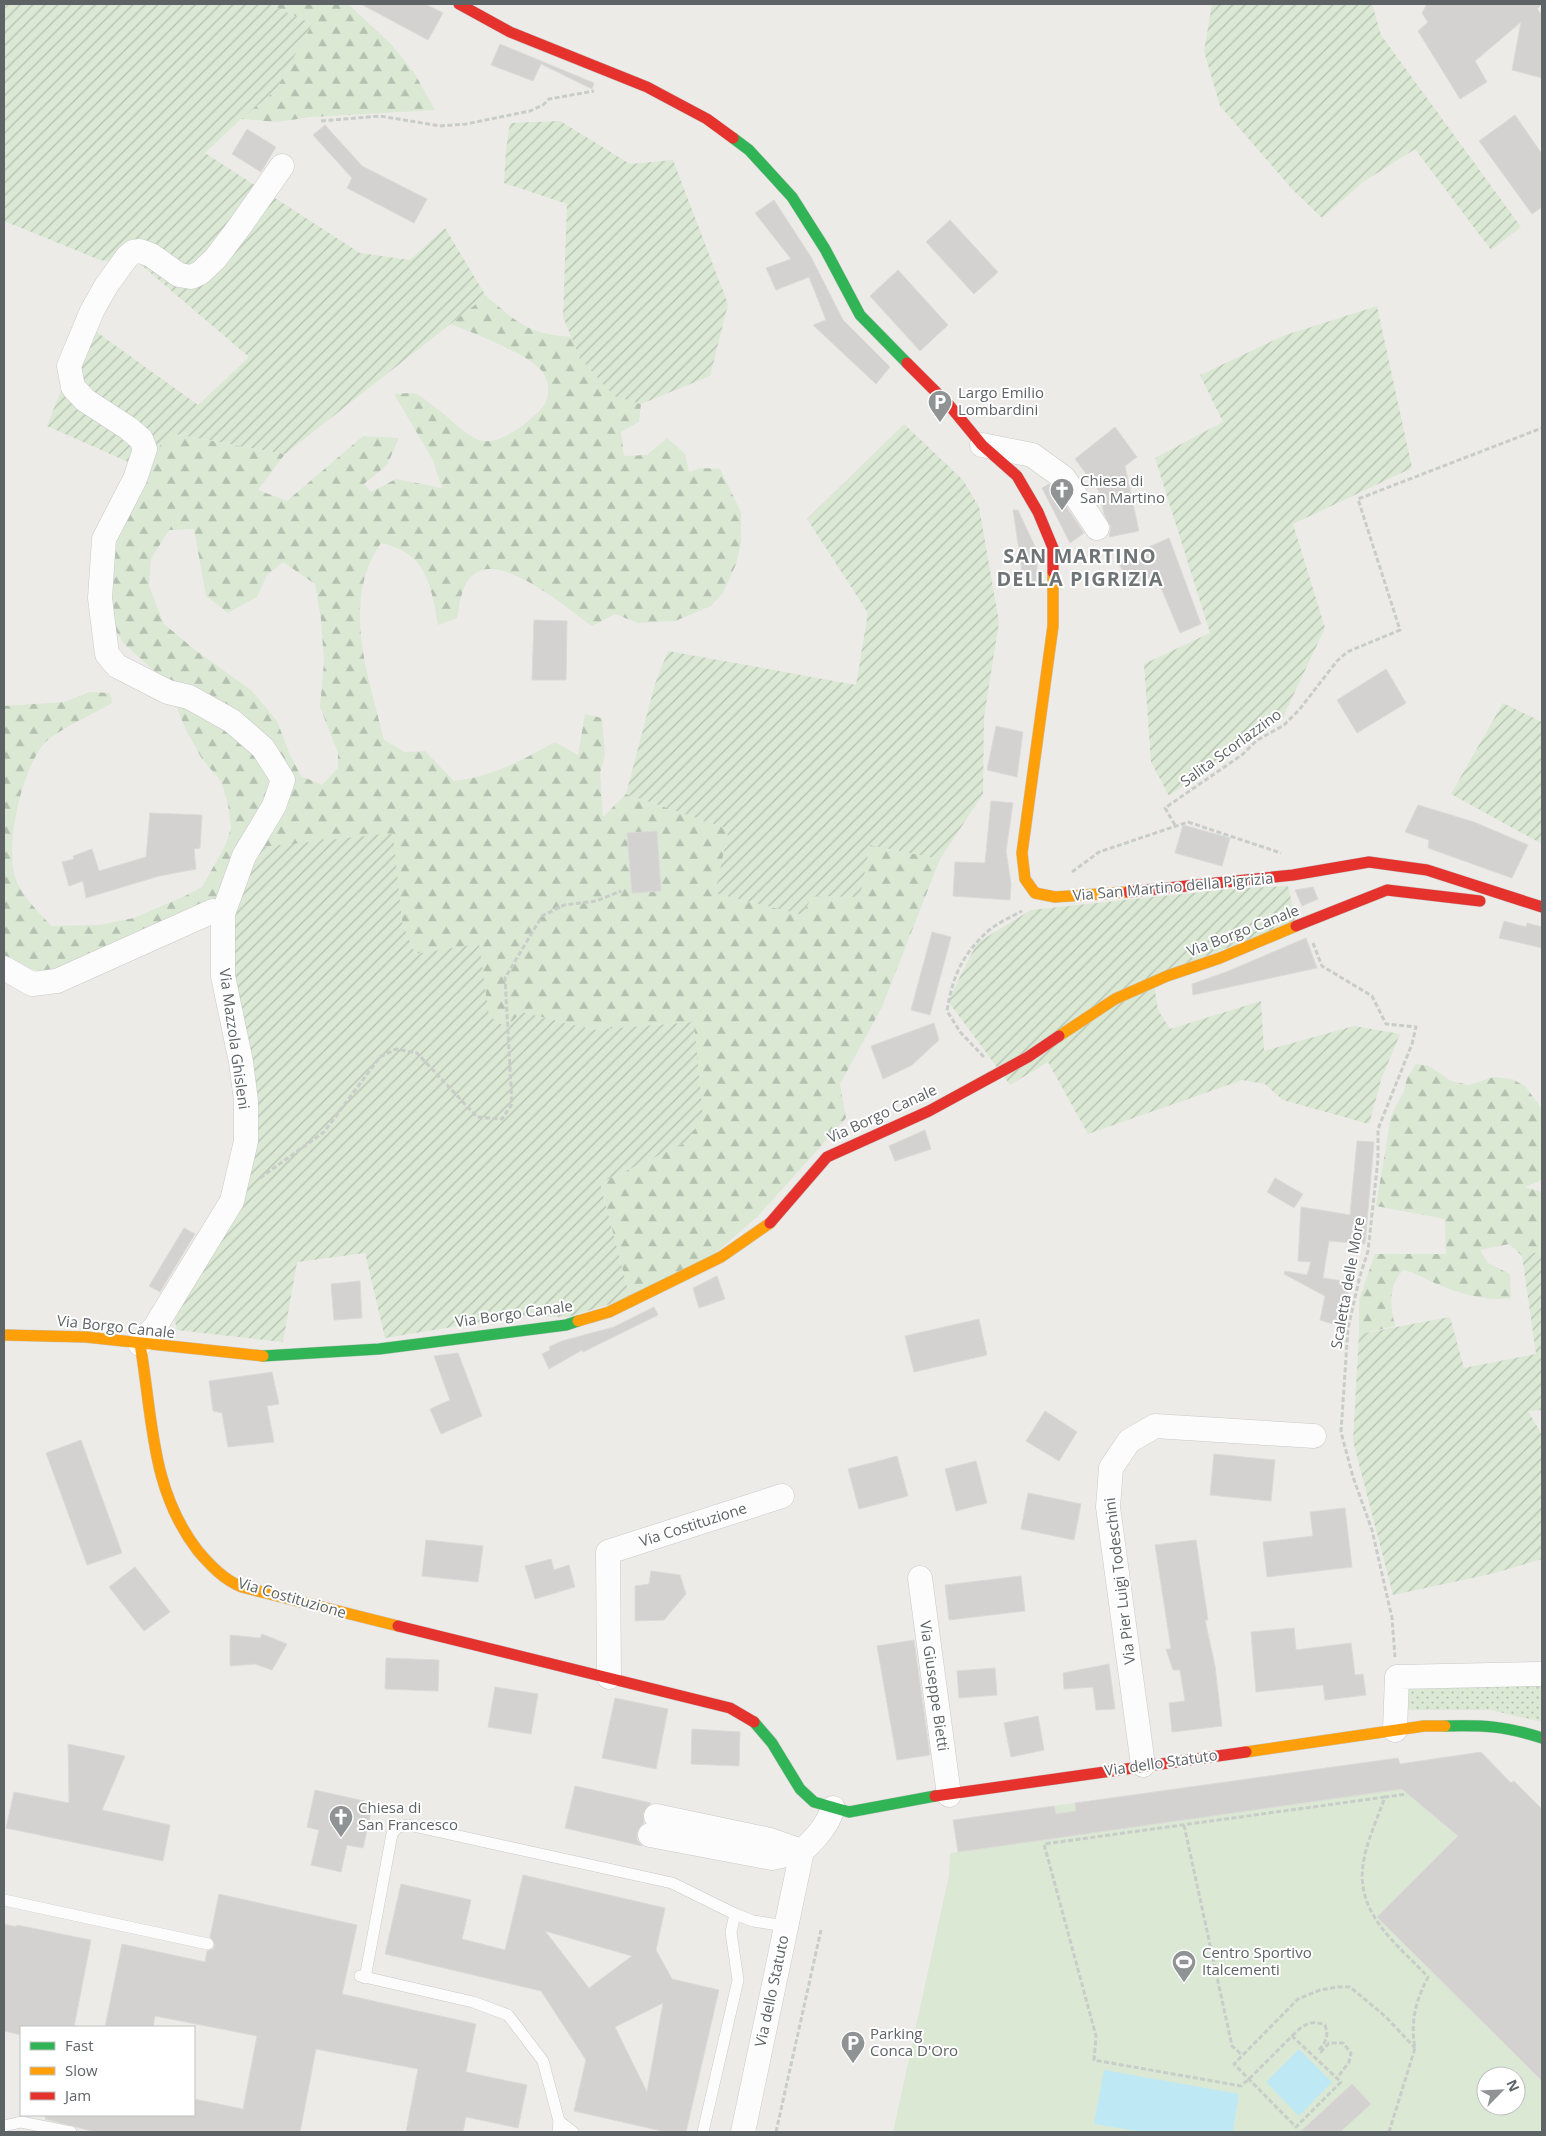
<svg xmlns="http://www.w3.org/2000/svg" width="1546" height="2136" viewBox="0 0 1546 2136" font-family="'Open Sans',sans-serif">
<defs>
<pattern id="forest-firs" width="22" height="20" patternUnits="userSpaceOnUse" patternTransform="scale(1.25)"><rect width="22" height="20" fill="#dae8d4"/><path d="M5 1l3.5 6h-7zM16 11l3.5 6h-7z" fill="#b4c0b0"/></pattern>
<pattern id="park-dots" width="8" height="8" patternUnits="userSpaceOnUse" patternTransform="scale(1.25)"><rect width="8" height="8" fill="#dae8d4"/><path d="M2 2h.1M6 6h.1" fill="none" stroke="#b4c0b0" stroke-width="1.8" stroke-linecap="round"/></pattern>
<pattern id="garden-furrows" width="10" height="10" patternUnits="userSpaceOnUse" patternTransform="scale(1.25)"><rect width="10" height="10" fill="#dae8d4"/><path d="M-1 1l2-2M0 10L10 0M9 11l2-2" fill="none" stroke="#b4c0b0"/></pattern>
</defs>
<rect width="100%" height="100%" fill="#edebe8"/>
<!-- forest -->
<g fill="url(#forest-firs)" fill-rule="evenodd">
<path d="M269,4H348L391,44L415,74L435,110L311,117L277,122L241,119L276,90L312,24Z"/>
<path d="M486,296C520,324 526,333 571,337L580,358L614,396L641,404L639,422L621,432L624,456L647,455L667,438L685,454L689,472L700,468L720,469L741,512V543L736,564L723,593L711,606L675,621L638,623L615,614L592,626C569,610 501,550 473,575C461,585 460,604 457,618L438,625C431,585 427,553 381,543C340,601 369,678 384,740L405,752L425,751L454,781C491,777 523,760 555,742L578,755L585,714L602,718L605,755L600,773L603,817L626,794L729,829L715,893L803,915L811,896L860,897L870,845L940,859L882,1007L840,1084L846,1118L757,1217L710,1258L630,1298L600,1183L685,1143L694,1022L593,1030L522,1012L506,1027L489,1016L478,945L415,954L402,922L392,833L232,910L45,973L4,961V706L64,702L90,692L110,693L112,703C92,715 67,725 49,739C22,761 4,849 16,880C23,898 39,912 51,926L99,925L134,918L185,896L202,887L225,846L231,828L228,804L221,781L202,759L185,728L167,682L123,643L104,610L111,527L135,465L174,434L285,454L258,490L287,501L363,436L399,438L387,465L364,484L371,492L396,479L442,488L433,460L394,394C401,394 411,392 417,394C423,397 430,404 436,408C448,416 468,438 482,441C502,444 529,422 541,409C550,400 550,385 544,374C535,357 470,331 450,324ZM194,529L206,596L228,613L257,597L267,575L283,562L315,584L321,619L324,662L320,707L338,753V768L322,785L301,776L290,755L277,721L251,690L195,650L164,624L149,586L151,559L169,530Z"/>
<path d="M1416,1064L1429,1066L1451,1081L1469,1085L1494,1077L1512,1079L1525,1086L1542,1109V1180L1525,1187L1542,1192V1251L1522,1256L1509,1244L1480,1250L1488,1263L1510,1274L1511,1298C1483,1302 1454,1292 1428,1280C1419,1275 1413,1272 1403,1270C1388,1286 1390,1306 1395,1326L1359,1334V1300L1375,1254H1446L1445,1219L1376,1206L1391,1116L1404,1091L1407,1078Z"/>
</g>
<!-- park -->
<path fill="url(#park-dots)" d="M1542,1679V1722L1491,1710H1409L1406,1689L1412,1685Z"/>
<!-- garden -->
<g fill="url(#garden-furrows)">
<path d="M5,4H269L312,24L276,90L241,119L205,153L360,253L410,260L445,228L486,296L285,454L175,434L135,465L47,426L87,325L198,405L249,357L140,264L100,260L4,221Z"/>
<path d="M1212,4H1372L1381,35L1521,227L1491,250L1415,149L1363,182L1322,218L1293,190L1220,106L1204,51Z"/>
<path d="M560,121L630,164L673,160L728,304L710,376L641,404L614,396L580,358L563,317L567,204L504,183L506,150L510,123Z"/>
<path d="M1377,306L1412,468L1293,524L1325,628L1283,717L1243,741L1169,796L1151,762L1144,664L1210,633L1155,458L1223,422L1200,375L1283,336Z"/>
<path d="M904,424L963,480L979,507L999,622L984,717L983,794L940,859L870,845L860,897L812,896L803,915L715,893L729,829L626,794L655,684L668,651L856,685L868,613L807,519Z"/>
<path d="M1503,703L1542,722V844L1451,794Z"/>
<path d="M393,833L402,922L415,954L479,944L489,1016L506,1027L522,1012L593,1030L694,1022L703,1118L685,1143L600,1183L630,1298L568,1317L519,1316L385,1338L365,1253L297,1262L283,1342L177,1330L173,1312L234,1211L239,1028L234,964L232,910L253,848Z"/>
<path d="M1288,886L1296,921L1153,977L1158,1010L1170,1029L1261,1001L1264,1051L1354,1026L1400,1034L1381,1080L1369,1124L1283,1100L1265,1084L1242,1080L1088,1134L1048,1062L1010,1085L948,1001L977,943L1031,910L1230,889Z"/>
<path d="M1542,1251V1410L1528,1411L1542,1435V1559L1495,1573L1393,1595L1353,1441L1359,1334L1450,1317L1464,1368L1536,1354L1522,1256Z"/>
</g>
<!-- pitch -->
<path fill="#dae8d4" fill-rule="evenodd" d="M1481,1752L1511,1783L1514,1781L1542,1809V1852L1493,1801L1377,1917L1542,2081V2132H1233L1239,2094L1094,2124L1142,2132H893L949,1875L950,1853L958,1852L953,1820L1398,1758L1400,1764ZM1486,2076H1516V2106H1486Z"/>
<!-- water -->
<g fill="#bfe8f5">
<path d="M1299,2049L1332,2082L1299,2116L1266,2082Z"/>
<path d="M1104,2070L1239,2094L1233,2132H1142L1094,2124Z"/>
</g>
<!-- building -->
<g fill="#d4d2d1" stroke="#dcdad8" fill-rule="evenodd">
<path d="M361,4H425L443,13L428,40Z"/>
<path d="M1427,4H1542L1537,9L1542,15V78L1512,70L1521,22L1475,61L1487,82L1460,99L1418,31L1428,22L1422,13Z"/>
<path d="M500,44L594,83L592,89L541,64L533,81L491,65Z"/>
<path d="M1515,115L1542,154V207L1532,214L1479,141Z"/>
<path d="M325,125L362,166L427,199L414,223L347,188L352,178L313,135Z"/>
<path d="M247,129L276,147L261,172L232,154Z"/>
<path d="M774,200L811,257L843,320L890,367L876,384L813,325L826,320L809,277L776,290L766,268L791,259L755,213Z"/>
<path d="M950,220L998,272L974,294L926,242Z"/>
<path d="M898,270L948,325L920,351L870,296Z"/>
<path d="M1115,427L1137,457L1125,466L1139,531L1109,537L1111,527L1104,514L1099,491L1075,459Z"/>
<path d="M1049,484L1054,488L1084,533L1070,543L1042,488Z"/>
<path d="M1013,510H1018L1037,551V582L1024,584Z"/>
<path d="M1169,538L1201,624L1180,633L1156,576L1131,585L1117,561Z"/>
<path d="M534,620L567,621L566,680H532Z"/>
<path d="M1386,669L1406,703L1357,733L1337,700Z"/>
<path d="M996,726L1023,732L1017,777L987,770Z"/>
<path d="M991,801L1013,803L1006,851L1011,884L1010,900L953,896L955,862L985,863Z"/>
<path d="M1418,805L1474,822L1528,845L1512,878L1428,848L1429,840L1405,832Z"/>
<path d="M150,813L202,815L200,848L194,849L196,869L159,876L86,898L83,881L69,886L62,862L74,859L73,856L92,849L99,871L146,857Z"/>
<path d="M1183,825L1230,838L1222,866L1175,853Z"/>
<path d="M657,831L661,891L632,893L627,833Z"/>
<path d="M1313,887L1318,899L1302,906L1295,890Z"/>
<path d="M1504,921L1526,927L1527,923L1542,927V948L1499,938Z"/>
<path d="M932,932L951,937L930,1015L911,1010Z"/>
<path d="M1306,938L1317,968L1193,995L1192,984L1226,972Z"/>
<path d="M934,1023L939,1040L912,1065L883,1079L871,1046Z"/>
<path d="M925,1130L931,1149L895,1161L889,1146Z"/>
<path d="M1357,1141L1374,1142L1365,1244L1329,1241L1323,1278L1350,1282L1342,1327L1320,1320L1325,1296L1284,1274L1285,1271L1307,1275L1311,1262L1298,1261L1301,1207L1350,1215Z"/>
<path d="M1275,1178L1303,1194L1294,1208L1267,1192Z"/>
<path d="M184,1228L195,1234L160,1292L149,1286Z"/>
<path d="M717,1276L725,1299L699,1308L693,1288Z"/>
<path d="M360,1281L362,1318L334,1320L331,1284Z"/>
<path d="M654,1307L658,1315L583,1352L582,1350L549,1369L542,1354L550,1350L549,1347L562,1341L614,1327Z"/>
<path d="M979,1319L987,1355L914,1372L905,1336Z"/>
<path d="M458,1353L482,1416L441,1434L430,1409L450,1400L434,1356Z"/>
<path d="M272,1372L279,1404L267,1406L274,1442L228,1447L222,1413L213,1411L209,1381Z"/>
<path d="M1045,1411L1077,1432L1059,1461L1026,1441Z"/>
<path d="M81,1440L122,1553L87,1565L46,1453Z"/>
<path d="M1214,1454L1275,1460L1271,1501L1210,1495Z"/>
<path d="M897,1456L908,1496L859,1509L848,1469Z"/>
<path d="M976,1461L987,1503L956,1511L945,1469Z"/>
<path d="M1028,1493L1081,1504L1074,1540L1021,1529Z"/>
<path d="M1345,1508L1352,1567L1267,1577L1263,1542L1313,1536L1310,1512Z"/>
<path d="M426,1540L483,1546L478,1582L422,1576Z"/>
<path d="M1196,1540L1208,1620H1205L1215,1666L1222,1726L1172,1732L1169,1703L1185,1701L1180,1670H1173L1166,1649H1171L1155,1545Z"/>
<path d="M551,1559L554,1570L569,1565L575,1587L535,1599L525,1566Z"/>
<path d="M135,1567L170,1612L144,1631L109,1587Z"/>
<path d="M651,1571L680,1575L686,1594L664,1620L635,1621V1586L649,1584Z"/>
<path d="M1021,1576L1025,1611L949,1620L945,1585Z"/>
<path d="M1294,1628L1296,1650L1351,1643L1355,1675L1363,1674L1366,1695L1325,1700L1323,1685L1256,1692L1251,1632Z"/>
<path d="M262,1634L287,1644L272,1670L255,1664L230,1666V1635L260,1638Z"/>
<path d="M914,1640L930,1755L897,1760L877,1646Z"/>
<path d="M386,1658L439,1660L438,1691L385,1689Z"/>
<path d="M1109,1664L1115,1709L1096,1710L1093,1687L1064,1689L1063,1673Z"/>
<path d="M995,1668L997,1695L959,1698L957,1671Z"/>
<path d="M495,1687L538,1694L531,1734L488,1727Z"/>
<path d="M615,1698L668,1709L656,1769L602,1758Z"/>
<path d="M1038,1716L1044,1750L1011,1757L1004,1723Z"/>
<path d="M692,1729L740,1732L739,1766L691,1764Z"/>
<path d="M68,1744L125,1756L102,1810L170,1825L163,1861L6,1828L14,1792L69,1803Z"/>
<path d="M1481,1752L1511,1783L1514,1781L1542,1809V2081L1377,1917L1458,1836L1402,1789L958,1852L953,1820L1054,1806L1056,1814L1076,1811L1075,1803L1398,1758L1400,1764Z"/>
<path d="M575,1786L651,1803L643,1813L644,1823L637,1832V1840L642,1846L565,1828Z"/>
<path d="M315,1790L373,1803L363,1848L347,1845L341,1872L311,1865L319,1830L307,1827Z"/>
<path d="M523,1875L665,1908L656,1950L672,1979L719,1990L686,2132H666L574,2111L586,2060L541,1991L385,1954L401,1884L471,1900L462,1939L505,1950ZM545,1931L632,1956L589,1988ZM663,2003L647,2092L615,2027Z"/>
<path d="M219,1894L357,1925L342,1994L476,2024L466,2072L527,2085L518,2128L466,2117L463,2132H406L418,2069L316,2049L300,2132H95L45,2119L46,2115H194V2099L243,2109L257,2036L155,2016L153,2027H105L122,1944L205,1962L207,1951L213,1949L215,1945L210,1937Z"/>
<path d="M4,1924L16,1927L17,1925L91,1940L74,2027H21V2035L4,2031Z"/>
<path d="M1352,2084L1371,2104L1340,2132H1300Z"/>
</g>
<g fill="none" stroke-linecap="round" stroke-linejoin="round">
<defs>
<g id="lane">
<path d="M4,1900L208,1944"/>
<path d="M735,1914L753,1921L786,1926"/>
<path d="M360,1976L473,2002L508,2015L543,2061L559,2121L558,2132"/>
<path d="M365,1978L392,1834L398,1827L409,1825L672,1883L735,1914L731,1932L738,1980L703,2132"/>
<path d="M559,2121L573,2132"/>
<path d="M4,2126L21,2122L71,2132"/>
</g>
<g id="street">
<path d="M982,445L1032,455L1064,478L1097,528"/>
<path d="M223,914L244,856L274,806L283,780L263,748L232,721L189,697L168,692L117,666L107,654L100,598L104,539L135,479L145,449L141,439L128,428L85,400L73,387L69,366L92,311L106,286L127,257L133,252L140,251L151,255L179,275L191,277L200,273L215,259L240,226L282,166"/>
<path d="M4,968L32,984L57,981L213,911L223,914V976L241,1062L246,1101V1141L232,1201L155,1327L140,1344"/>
<path d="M920,1578L949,1795"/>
<path d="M609,1677L608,1552L782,1496"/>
<path d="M1395,1730L1397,1677L1542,1674"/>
<path d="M1143,1765L1108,1507L1111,1468L1129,1441L1155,1426L1314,1436"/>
<path d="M650,1835L772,1858L802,1851L770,1840L656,1816"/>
<path d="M743,2132L802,1851C816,1838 827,1826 833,1808"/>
</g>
<g id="fast">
<path d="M733,138L749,150L792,197L825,249L860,315L907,363"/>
<path d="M263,1356L379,1349L566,1325L578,1321"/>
<path d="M754,1722L772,1743L800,1789L814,1802L849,1812L935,1796"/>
<path d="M1445,1726C1484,1725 1505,1726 1542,1738"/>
</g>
<g id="slow">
<path d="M1053,572V626L1022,853L1025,879L1035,893L1055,897L1128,892"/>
<path d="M1059,1036L1115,999L1167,976L1220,958L1296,926"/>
<path d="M578,1321L609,1312L721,1257L770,1223"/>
<path d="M4,1335L86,1337L263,1356"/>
<path d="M140,1344C153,1418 150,1489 198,1551C210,1565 224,1580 242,1587L398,1626"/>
<path d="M1246,1752L1424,1726H1445"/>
</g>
<g id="jam">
<path d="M459,4L510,32L647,87L707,119L733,138"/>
<path d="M907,363L949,405L982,445L1017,476L1038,512L1053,548V572"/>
<path d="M1128,892L1293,875L1369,862L1427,870L1542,907"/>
<path d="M1296,926L1387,890L1480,901"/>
<path d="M770,1223L827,1157L929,1111L1028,1057L1059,1036"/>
<path d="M398,1626L730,1708L754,1722"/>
<path d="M935,1796L1246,1752"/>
</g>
</defs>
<!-- lane casing -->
<use href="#lane" stroke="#c9c9c8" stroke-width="12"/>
<!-- street casing -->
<use href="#street" stroke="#c9c9c8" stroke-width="25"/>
<!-- fast casing -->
<use href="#fast" stroke="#c7c8c7" stroke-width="12"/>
<!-- slow casing -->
<use href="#slow" stroke="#c7c8c7" stroke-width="12"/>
<!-- jam casing -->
<use href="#jam" stroke="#c7c8c7" stroke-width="12"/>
<!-- path -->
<g stroke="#c9cdca" stroke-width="3" stroke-dasharray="5 2.5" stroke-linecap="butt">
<path d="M321,121L380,116L440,126L466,124L530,111L543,105L549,99L594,91"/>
<path d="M1175,825L1165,808L1243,754L1256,741L1284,725L1299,710L1337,661L1347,652L1400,630L1358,499L1542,428"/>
<path d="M1072,872L1099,852L1188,822L1281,853"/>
<path d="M1313,943L1322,966L1372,996L1386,1024L1416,1027L1412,1044L1378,1129V1159L1368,1251L1360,1276L1348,1328L1341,1432L1353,1477L1372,1530L1392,1618L1395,1657"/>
<path d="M984,1057L961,1033L947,1011C952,979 961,956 986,933C995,924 1011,917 1022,911"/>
<path d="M260,1178L324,1132L380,1057L396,1049L417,1053L477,1117L502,1119L512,1104L505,978L542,916L564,905L596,901L621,891"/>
<path d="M1385,1797L1044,1844L1096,2036L1094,2060L1241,2086L1248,2080L1292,2036L1341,2082L1296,2127L1234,2064L1298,1999L1320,1990L1338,1987H1350L1386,2017L1415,2048"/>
<path d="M1184,1825L1232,2046L1242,2055"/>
<path d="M1292,2036C1303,2025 1310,2019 1325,2025C1329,2037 1326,2041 1319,2050L1321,2052L1329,2043H1343L1351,2053L1349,2062L1337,2078"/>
<path d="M776,2132L821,1930"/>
<path d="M1389,2132L1415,2048C1410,2022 1416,2000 1428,1977C1395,1942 1353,1912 1364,1859C1368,1838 1378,1817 1385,1797L1407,1794"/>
</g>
<!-- lane -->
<use href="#lane" stroke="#fcfcfc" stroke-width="11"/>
<!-- street -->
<use href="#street" stroke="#fcfcfc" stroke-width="24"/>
<!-- fast -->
<use href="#fast" stroke="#30b455" stroke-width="11"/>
<!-- slow -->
<use href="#slow" stroke="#ff9f0a" stroke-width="11"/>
<!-- jam -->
<use href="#jam" stroke="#e5322d" stroke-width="11"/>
</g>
<!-- icons -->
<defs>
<symbol id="parking-pin" viewBox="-11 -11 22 30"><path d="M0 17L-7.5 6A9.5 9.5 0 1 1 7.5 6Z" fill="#909394" stroke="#fff"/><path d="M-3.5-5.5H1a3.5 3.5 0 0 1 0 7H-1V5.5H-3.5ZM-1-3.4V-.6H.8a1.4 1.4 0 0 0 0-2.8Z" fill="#fff"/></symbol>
<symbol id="church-pin" viewBox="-11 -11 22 30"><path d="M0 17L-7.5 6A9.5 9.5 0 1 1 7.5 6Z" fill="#909394" stroke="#fff"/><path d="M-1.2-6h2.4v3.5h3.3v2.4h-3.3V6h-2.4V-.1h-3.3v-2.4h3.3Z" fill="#fff"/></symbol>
<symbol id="stadium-pin" viewBox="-11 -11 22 30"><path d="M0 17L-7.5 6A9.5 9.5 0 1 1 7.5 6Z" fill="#909394" stroke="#fff"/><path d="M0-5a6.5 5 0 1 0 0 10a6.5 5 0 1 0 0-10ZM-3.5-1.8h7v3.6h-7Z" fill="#fff"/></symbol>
</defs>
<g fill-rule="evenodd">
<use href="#parking-pin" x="926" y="388" width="28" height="38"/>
<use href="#church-pin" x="1048" y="476" width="28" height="38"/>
<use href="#church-pin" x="327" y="1803" width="28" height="38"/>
<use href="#stadium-pin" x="1170" y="1948" width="28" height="38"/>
<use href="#parking-pin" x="839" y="2029" width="28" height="38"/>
</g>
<g text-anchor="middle" stroke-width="4" stroke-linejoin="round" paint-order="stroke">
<!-- poi labels -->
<g font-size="15" fill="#5e6366" stroke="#fff" text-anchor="start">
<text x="958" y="398">Largo Emilio<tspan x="958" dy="17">Lombardini</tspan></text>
<text x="1080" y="486">Chiesa di<tspan x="1080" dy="17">San Martino</tspan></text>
<text x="358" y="1813">Chiesa di<tspan x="358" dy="17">San Francesco</tspan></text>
<text x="1202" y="1958">Centro Sportivo<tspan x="1202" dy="17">Italcementi</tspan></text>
<text x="870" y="2039">Parking<tspan x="870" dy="17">Conca D'Oro</tspan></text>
</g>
<!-- street labels -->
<g font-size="15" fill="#5e6366" stroke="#fff">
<text transform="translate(1231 748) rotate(-36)" y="5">Salita Scorlazzino</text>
<text transform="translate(1173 887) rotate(-5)" y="5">Via San Martino della Pigrizia</text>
<text transform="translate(1243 931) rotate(-21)" y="5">Via Borgo Canale</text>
<text transform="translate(234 1039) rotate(82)" y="5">Via Mazzola Ghisleni</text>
<text transform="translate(882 1114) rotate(-25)" y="5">Via Borgo Canale</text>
<text transform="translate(1348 1283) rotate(-80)" y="5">Scaletta delle More</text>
<text transform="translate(514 1314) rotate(-8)" y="5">Via Borgo Canale</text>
<text transform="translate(116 1327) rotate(6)" y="5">Via Borgo Canale</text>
<text transform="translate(693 1525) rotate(-18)" y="5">Via Costituzione</text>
<text transform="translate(1120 1581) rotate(-97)" y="5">Via Pier Luigi Todeschini</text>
<text transform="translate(292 1598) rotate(16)" y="5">Via Costituzione</text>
<text transform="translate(934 1686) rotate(82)" y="5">Via Giuseppe Bietti</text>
<text transform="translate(1161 1763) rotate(-8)" y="5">Via dello Statuto</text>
<text transform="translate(772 1991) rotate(-78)" y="5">Via dello Statuto</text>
</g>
<!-- district labels -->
<g font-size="20" font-weight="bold" letter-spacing="1" fill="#6f7577" stroke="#fff">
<text x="1080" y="563">SAN MARTINO<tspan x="1080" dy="23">DELLA PIGRIZIA</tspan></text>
</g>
</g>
<!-- border -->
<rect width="1546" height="2136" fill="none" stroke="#5e6366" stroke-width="10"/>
<!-- legend -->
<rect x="20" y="2026" width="175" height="90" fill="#ffffff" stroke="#bfc1c2"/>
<rect x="30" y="2042" width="25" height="8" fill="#30b455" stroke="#bfc1c2"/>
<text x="65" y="2051" font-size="15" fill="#5e6366">Fast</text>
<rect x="30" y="2067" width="25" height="8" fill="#ff9f0a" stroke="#bfc1c2"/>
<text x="65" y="2076" font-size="15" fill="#5e6366">Slow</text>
<rect x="30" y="2092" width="25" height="8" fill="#e5322d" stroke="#bfc1c2"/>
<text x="65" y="2101" font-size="15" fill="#5e6366">Jam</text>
<!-- north arrow -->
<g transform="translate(1501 2091) rotate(66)"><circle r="24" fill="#ffffff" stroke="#bfc1c2"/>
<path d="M0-4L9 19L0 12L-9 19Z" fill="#909394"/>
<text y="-8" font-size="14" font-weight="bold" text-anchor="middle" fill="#5e6366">N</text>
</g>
</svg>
